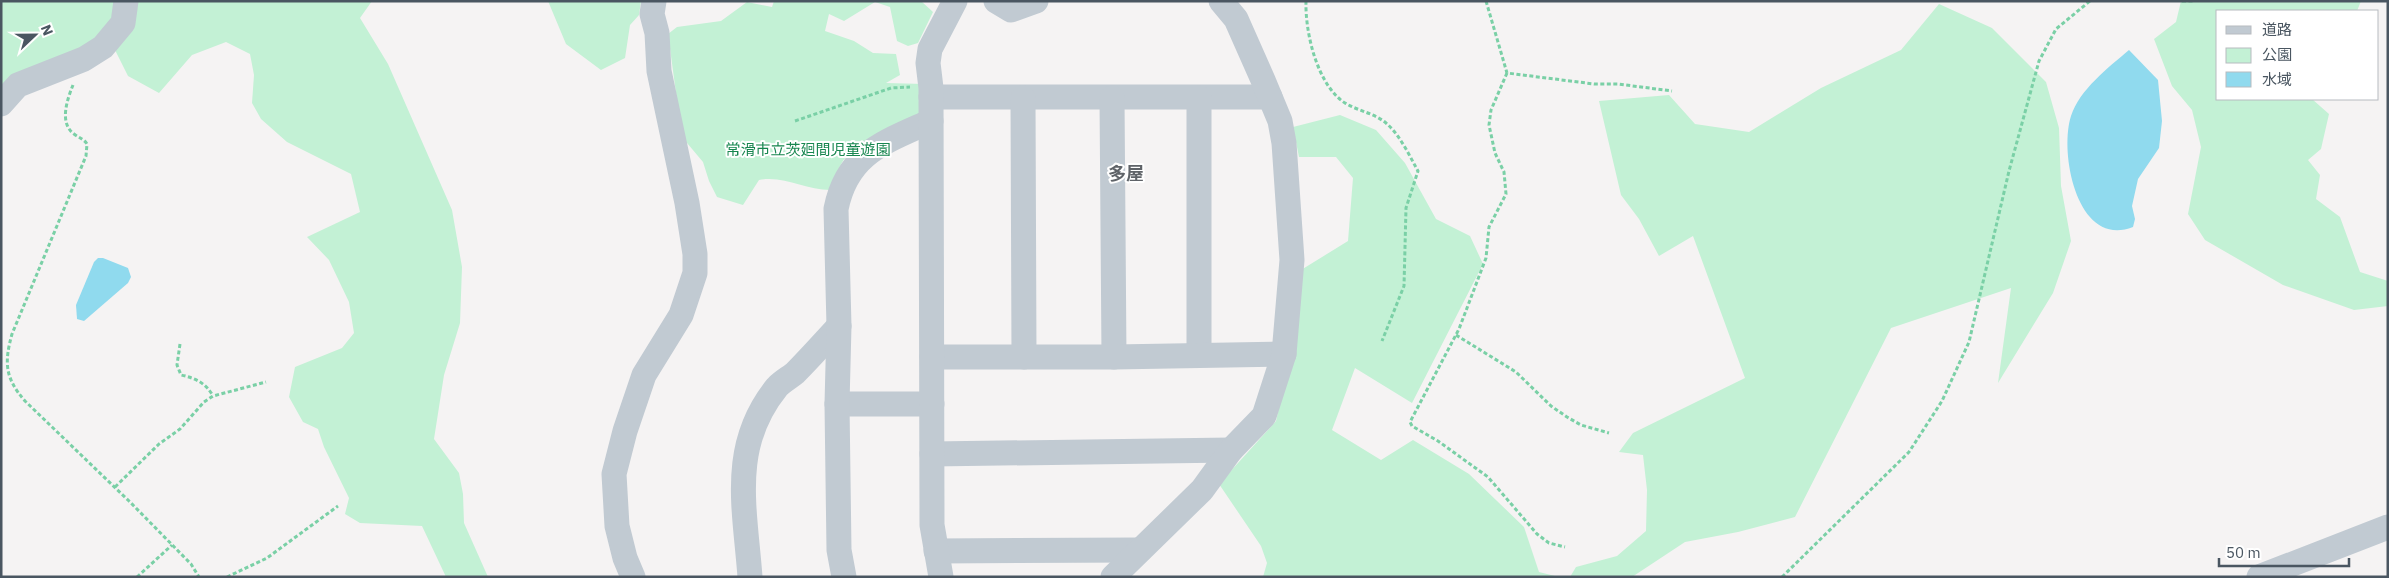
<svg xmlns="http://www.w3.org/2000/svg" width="2389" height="578" viewBox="0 0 2389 578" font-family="'IBM Plex Sans','Noto Sans JP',sans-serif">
<rect width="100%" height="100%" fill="#f5f3f3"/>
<!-- green -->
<g fill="#c3f1d5">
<path d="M1,1H119L102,42L1,92Z"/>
<path d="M131,1H372L360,18L388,64L452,210L462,267L460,323L444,375L434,439L459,473L463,494L464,523L488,577H446L422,526L360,523L345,514L349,498L324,447L318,429L303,422L289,397L295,367L342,348L354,333L349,302L329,260L307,237L360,212L351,174L287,142L261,119L252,103L254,75L250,54L226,42L192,55L159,93L128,76L114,48Z"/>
<path d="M548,1H641L639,15L630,25L625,58L601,70L566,44Z"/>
<path d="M774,1H921L933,12L918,43L908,46L897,41L890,7L875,2L844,21L829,14L825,31L854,41L873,53L896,54L900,75L886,83L924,84V111C902,123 861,138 846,157C838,166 835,179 833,190C806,191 785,175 759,180L743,205L717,197L709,181L703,162L682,137L668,34L677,27L721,21L747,2L772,7Z"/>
<path d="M2181,1H2361L2357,11H2218V99H2312L2329,114L2321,149L2308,160L2320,175L2316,199L2340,217L2360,272L2388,281V306L2354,310L2283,285L2205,240L2188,214L2201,147L2192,110L2172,86L2154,39L2176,22Z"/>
<path d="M1939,4L1992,28L2046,82L2059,128L2061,186L2071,241L2053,293L1998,383L2011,288L1891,328L1795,517L1738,532L1685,542L1632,577H1570L1576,567L1617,556L1646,531L1647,490L1643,455L1619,452L1633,433L1745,378L1693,236L1659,256L1639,219L1621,195L1599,101L1669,95L1695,124L1749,132L1821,88L1901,50Z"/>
<path d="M1340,115L1376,130L1405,163L1436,219L1470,236L1483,264L1412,403L1355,368L1332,430L1381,460L1413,440L1469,474L1524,527L1539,572L1559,577H1263L1267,563L1261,546L1219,484L1276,421L1292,350L1301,270L1348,241L1353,178L1336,157H1299L1293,127Z"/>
</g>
<!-- water -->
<g fill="#90daee">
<path d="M2129,50L2158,80L2162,121L2159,148L2138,179L2132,206L2135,219L2133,227C2077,249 2059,153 2071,116C2079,90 2109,67 2129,50Z"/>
<path d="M98,258H103L128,268L131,277L128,283L84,321L77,319L76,305L94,262Z"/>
</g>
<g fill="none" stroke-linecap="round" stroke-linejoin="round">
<!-- path -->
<g stroke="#7ad0a6" stroke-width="3" stroke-dasharray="4 2.5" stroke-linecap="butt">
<path d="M1306,1C1305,32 1317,85 1345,103C1358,111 1374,113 1386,123C1400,135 1409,155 1418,171L1406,208L1404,286L1382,341"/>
<path d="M1486,1L1507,73L1594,84H1618L1672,91"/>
<path d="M2182,1H2193"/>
<path d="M1507,73L1491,110L1489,125L1495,153L1504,172L1506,194L1489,227L1486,258L1459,329L1410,422L1412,426L1438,441L1488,477L1537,534L1549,543L1565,547"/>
<path d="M73,85C67,100 59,123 74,134C79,138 84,139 87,144L86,156L12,334C4,363 5,378 25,401L129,501L191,564L199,577"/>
<path d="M795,121L891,88L910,87"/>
<path d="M1456,335L1516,372L1551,406L1567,417L1581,425L1609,433"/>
<path d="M180,344L177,365L181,375C195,378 206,383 213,396"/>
<path d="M115,487L159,444L180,429L204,402L213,396L266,382"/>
<path d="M137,577L172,545"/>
<path d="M227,577L267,558L338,506"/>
<path d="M1782,577L1909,452L1942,401L1969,342L2009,171L2039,61L2056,29L2090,1"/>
</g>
<!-- minor -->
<g stroke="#c1cad2" stroke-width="25">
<path d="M996,1L1011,10L1036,1"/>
<path d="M931,97H1270"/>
<path d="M1023,98L1024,357"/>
<path d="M1112,98L1114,357"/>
<path d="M1199,98V355"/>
<path d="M1,104L18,85L84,59L103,47L123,23L126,1"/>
<path d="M932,357H1114L1284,354"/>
<path d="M837,404H932"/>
<path d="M932,454L1231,450"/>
<path d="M936,551L1140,550"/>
<path d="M633,577L625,558L617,526L614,474L625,431L644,375L681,315L695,273V254L687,203L659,71L657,33L652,14L654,1"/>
<path d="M750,577C745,508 729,446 777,387C783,381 789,378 795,373C810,358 824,342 839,326"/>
<path d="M844,577L839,550L837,404L839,326L836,209C847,153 885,142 931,121"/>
<path d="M941,577L932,525L931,88L928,63L930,49L955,1"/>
<path d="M1113,577L1202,490L1231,450L1264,416L1284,354L1292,260L1284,143L1280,121L1263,80L1236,19L1221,1"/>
<path d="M2259,577L2388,527"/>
</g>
</g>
<g text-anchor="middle" stroke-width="4" stroke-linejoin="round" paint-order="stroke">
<!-- park labels -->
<g font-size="15" fill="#17864f" stroke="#fff">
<text x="808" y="155">常滑市立茨廻間児童遊園</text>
</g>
<!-- quarter labels -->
<g font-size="18" font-weight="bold" fill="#5f6368" stroke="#fff">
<text x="1126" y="180">多屋</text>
</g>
</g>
<!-- border -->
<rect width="2389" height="578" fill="none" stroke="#4a5661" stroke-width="5"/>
<!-- legend -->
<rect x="2216" y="10" width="162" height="90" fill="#ffffff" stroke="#b7bbc0"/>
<rect x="2226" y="26" width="25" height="8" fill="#c1cad2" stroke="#b7bbc0"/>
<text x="2262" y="35" font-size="15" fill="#4a5661">道路</text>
<rect x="2226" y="48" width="25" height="15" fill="#c3f1d5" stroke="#b7bbc0"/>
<text x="2262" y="60" font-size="15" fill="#4a5661">公園</text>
<rect x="2226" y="72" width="25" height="15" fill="#90daee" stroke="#b7bbc0"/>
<text x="2262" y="85" font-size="15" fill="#4a5661">水域</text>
<!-- north arrow -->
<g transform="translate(35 35) rotate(68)" stroke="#ffffff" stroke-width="4" paint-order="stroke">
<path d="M0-4L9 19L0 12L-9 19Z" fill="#4a5661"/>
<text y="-8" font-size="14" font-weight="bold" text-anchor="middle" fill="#4a5661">N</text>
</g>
<!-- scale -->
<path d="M2219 558v8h130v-8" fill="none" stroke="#4a5661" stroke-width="2.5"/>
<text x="2226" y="558" font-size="15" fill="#4a5661" stroke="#ffffff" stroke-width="4" paint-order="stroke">50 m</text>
</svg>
